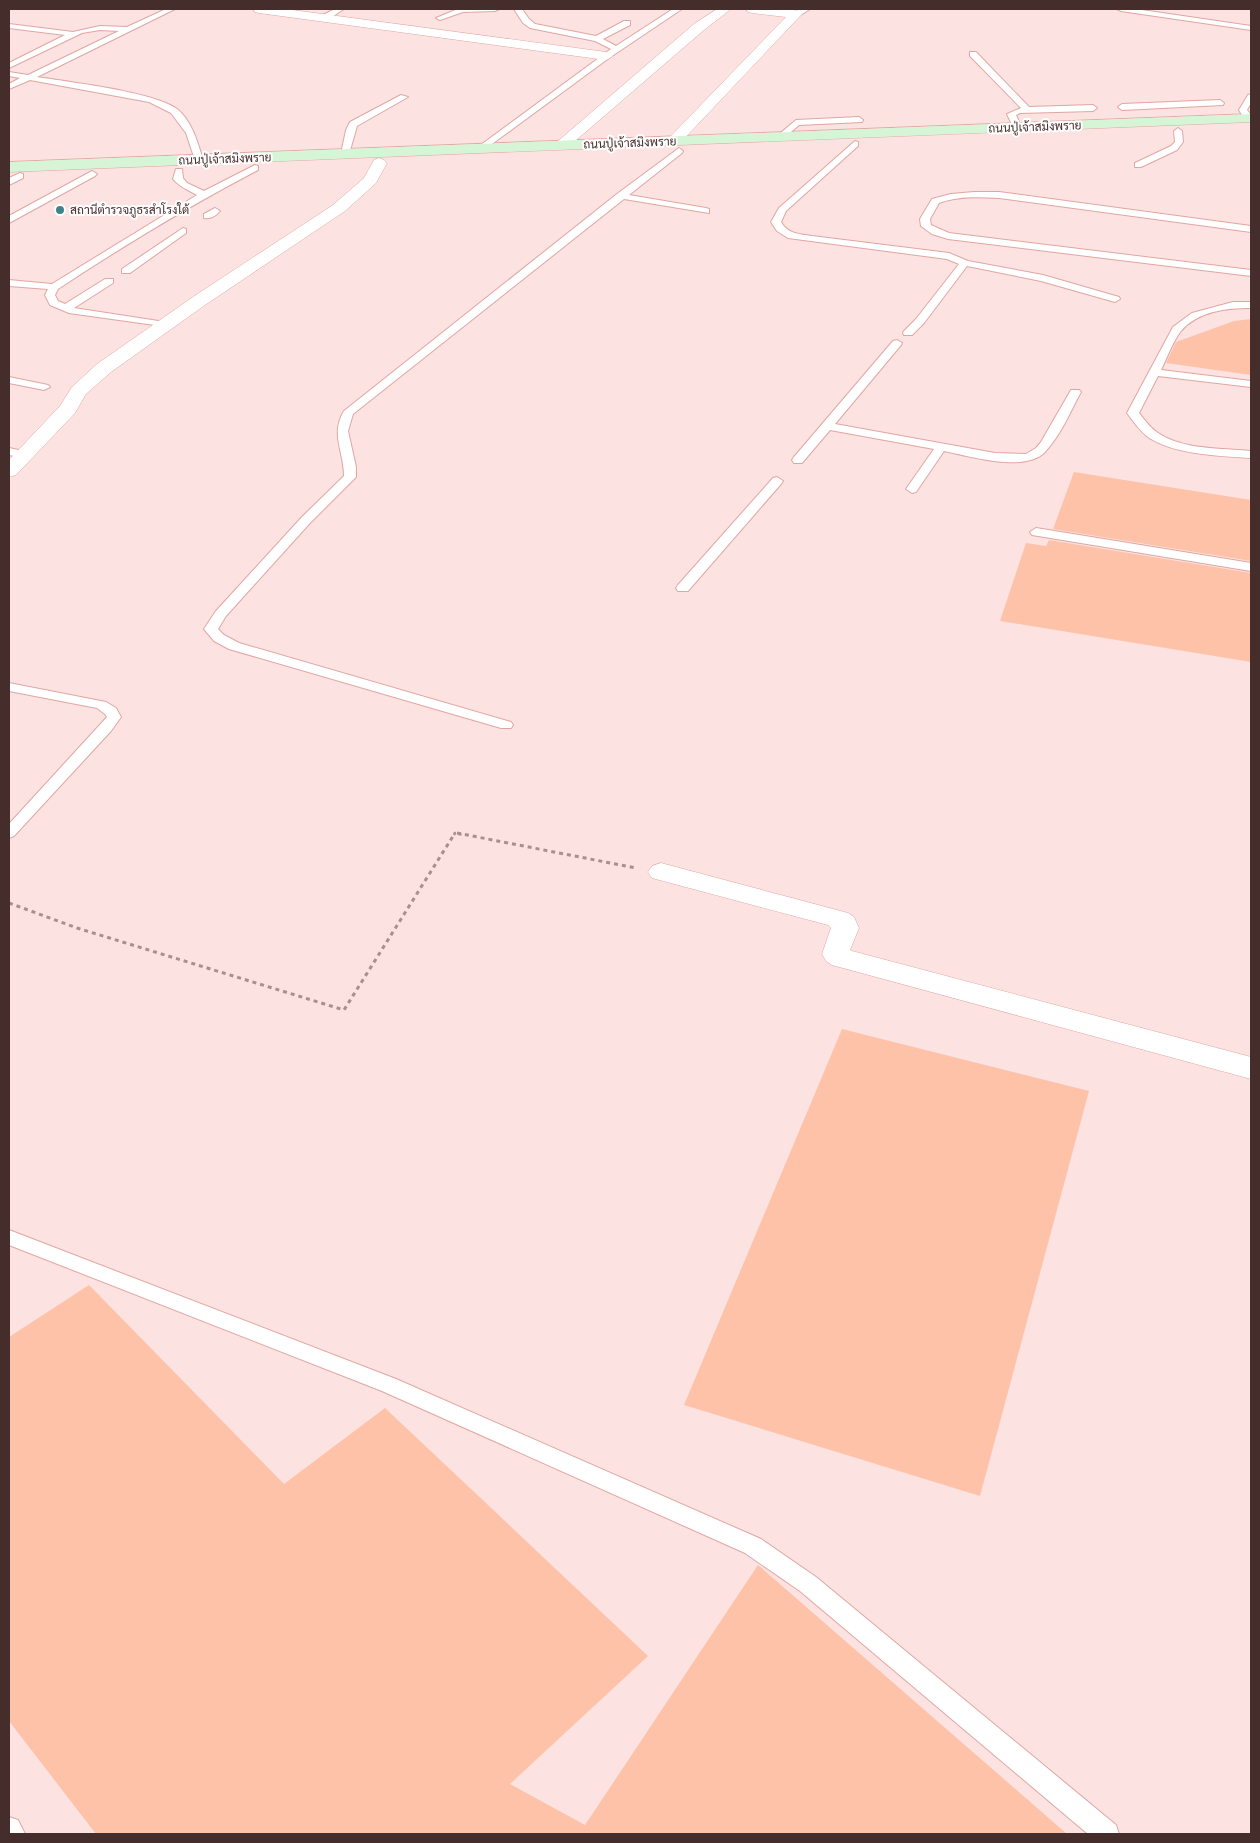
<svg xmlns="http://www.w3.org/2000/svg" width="1260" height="1843" viewBox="0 0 1260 1843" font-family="Rubik,Sarabun,sans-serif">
<rect width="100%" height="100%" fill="#fce2e0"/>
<!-- building -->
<g fill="#fec2a9">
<path d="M1251,319V375L1166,363L1176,342L1234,321Z"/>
<path d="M1074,472L1251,500V561L1053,529Z"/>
<path d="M1049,540L1251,573V662L1000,621L1026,543L1046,546Z"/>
<path d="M842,1029L1089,1091L980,1496L684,1405Z"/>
<path d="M89,1285L284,1484L385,1408L648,1656L510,1784L585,1825L758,1565L1067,1834H96L9,1721V1337Z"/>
</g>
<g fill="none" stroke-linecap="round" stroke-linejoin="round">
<defs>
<g id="lane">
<path d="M166,9H175L37,77C68,82 155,92 177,109C192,121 198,143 203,160L202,162L199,163L195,160L186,133L171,113L149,102L30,80L9,89V84L20,78L9,76V72L28,75L119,31L100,30L82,33L9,68V63L65,35L9,28V24L73,32L100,26L127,27Z"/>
<path d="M335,9H344L327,20H321V16Z"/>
<path d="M458,9H499L495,11L463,12L440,20L436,18Z"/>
<path d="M514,9H522L529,19L535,24L596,36L624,21H630V25L603,39L616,46L673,9H682L609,58L481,152L478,151V147L611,49L595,41L530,28L523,23Z"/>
<path d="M801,9H810L799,16H793V12Z"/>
<path d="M1117,9H1135L1251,26V30L1121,11Z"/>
<path d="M970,52H976L1029,107L1093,105L1097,108L1093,111L1020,113L1016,115L1021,127L1014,129L1007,114L1021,108L970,56Z"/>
<path d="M1251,94V103L1247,110L1251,115V120C1245,121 1242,115 1239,110L1248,95Z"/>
<path d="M401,95L408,97L357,126L349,154L345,157L342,156L341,154L346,130L350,122Z"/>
<path d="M1220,100L1224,103L1223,105L1122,110L1118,107L1122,104Z"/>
<path d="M859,117L863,120L862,122L799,125L784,138L777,136L796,120Z"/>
<path d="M1178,128L1182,131L1183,142L1177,150L1141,167H1135V163L1171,146L1175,142L1174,131Z"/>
<path d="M855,141L858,142V146L786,211L781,222C788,234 799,234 812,236L949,253L968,261L1043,275L1119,297L1120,299L1115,302L1041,281L967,266L924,323L912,335H904L903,333L904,331L916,319L959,264L947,259L788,238L777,231L771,222L779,208Z"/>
<path d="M679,148L683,151L682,153L629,195L706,208L709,209V213L624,199L353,414L348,431L356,467V477L310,523L226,616L218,629L224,635L239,643L511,722L513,725L511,728H501L229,649L214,641L204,629L216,611L302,517L344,476C344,452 330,434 344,411L617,194Z"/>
<path d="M255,165L258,166V170C189,206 123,246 58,289L55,295L58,301L65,304L105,279H113V283L74,308L165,322L169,323L170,325L169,327L69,313L50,305L45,295L48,289L9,286V280L52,284L197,195C188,190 180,187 173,179L176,169H182L183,178L187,183L204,191Z"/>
<path d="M92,171L97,174L95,176L9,223V216Z"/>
<path d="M20,173L23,174V178L9,185V178Z"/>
<path d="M974,192H999L1251,226V232L999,198C978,197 958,196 939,203L930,219L931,225L949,233L1251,270V276L948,239L932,234L921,226L920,219L932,199L951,194Z"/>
<path d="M215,208L220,211C216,216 210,219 204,218V214Z"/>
<path d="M183,228L186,229V233L130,273H122V269Z"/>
<path d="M1233,302H1251V308C1227,308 1198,311 1181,331C1173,341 1167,358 1161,370L1251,381V387L1158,376L1139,413C1145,420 1150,428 1158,433C1183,450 1222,448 1251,451V458C1222,456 1177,455 1151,439C1141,433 1134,422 1127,413L1173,327L1192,313Z"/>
<path d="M897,340L902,343L901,345L835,424L995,453L1026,454L1036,448L1041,442L1071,390H1079L1081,392C1070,412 1061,435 1045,452C1025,473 969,456 944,451L916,492L912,493L906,489L934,449L830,430L802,463H794L792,460L794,457L893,341Z"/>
<path d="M9,377L48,385L50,387L44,390L9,383Z"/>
<path d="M9,448L28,452L30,454L24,458L9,455Z"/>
<path d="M777,477L783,481L781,484L688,591H678L676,588L678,585L773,478Z"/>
<path d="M1036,528L1251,563V571L1032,535L1030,532Z"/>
<path d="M9,683L106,702L116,708L121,717L111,731L14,836L9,838V824L107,717L105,714L97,708L9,691Z"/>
<path d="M9,1230L396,1379L761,1539L816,1577L1116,1825L1119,1834H1088L800,1591L745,1553L382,1391L9,1245Z"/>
<path d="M9,1817L18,1820L25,1834H9Z"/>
</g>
<g id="street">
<path d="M253,9H285L606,52L613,56L606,60L259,13L255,12Z"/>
<path d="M717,9H731L704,30L567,148H557L555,145L557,142L694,24Z"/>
<path d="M746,9H784L801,11L802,14L679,144H669L667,141L669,138L786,17L752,13L748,12Z"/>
<path d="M379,158L384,160L387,163L376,183L345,211L205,305L111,372L86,394L75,413L16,475L9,477V460L60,406L72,387L97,364L193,297L333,205L364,178L374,160Z"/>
<path d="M661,863L848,913L854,917L859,928L850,950L852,951L1251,1057V1079L832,965L826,961L822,954L831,928L828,925L652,878L648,872L652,866Z"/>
</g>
<path id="secondary" d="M1251,114V122L9,172V162Z"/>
</defs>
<!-- lane casing -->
<use href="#lane" stroke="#e1a6a1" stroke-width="2"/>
<!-- street casing -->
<use href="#street" stroke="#e1a6a1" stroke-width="1"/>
<!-- secondary casing -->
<use href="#secondary" stroke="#e1a6a1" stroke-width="1"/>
<!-- path-far1 -->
<path stroke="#a9908e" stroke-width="2.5" stroke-dasharray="3 3" stroke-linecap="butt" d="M454,835L455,833L463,835"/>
<!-- path -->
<g stroke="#a9908e" stroke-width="3" stroke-dasharray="4 4" stroke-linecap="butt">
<path d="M457,833L636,868"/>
<path d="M9,903L77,928L344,1010L455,833"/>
</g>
<!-- lane -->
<use href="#lane" fill="#fff" fill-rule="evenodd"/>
<!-- street -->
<use href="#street" fill="#fff" fill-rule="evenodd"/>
<!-- secondary -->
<use href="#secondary" fill="#d6f5d6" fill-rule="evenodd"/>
</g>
<!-- markers -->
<circle fill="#3c848b" stroke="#fff" stroke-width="2" cx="60" cy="210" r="5"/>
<g text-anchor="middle" stroke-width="4" stroke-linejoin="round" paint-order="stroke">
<!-- far-street labels -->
<g font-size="12" fill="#452d2b" stroke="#fff">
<text transform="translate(1035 127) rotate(-2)" y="4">ถนนปู่เจ้าสมิงพราย</text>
<text transform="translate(630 143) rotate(-2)" y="4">ถนนปู่เจ้าสมิงพราย</text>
<text transform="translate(225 159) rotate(-2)" y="4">ถนนปู่เจ้าสมิงพราย</text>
</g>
<!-- far-poi labels -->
<g font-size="12" fill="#452d2b" stroke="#fff" text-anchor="start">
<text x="70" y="214">สถานีตำรวจภูธรสำโรงใต้</text>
</g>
</g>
<!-- border -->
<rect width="1260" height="1843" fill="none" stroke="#452d2b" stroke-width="20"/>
</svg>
